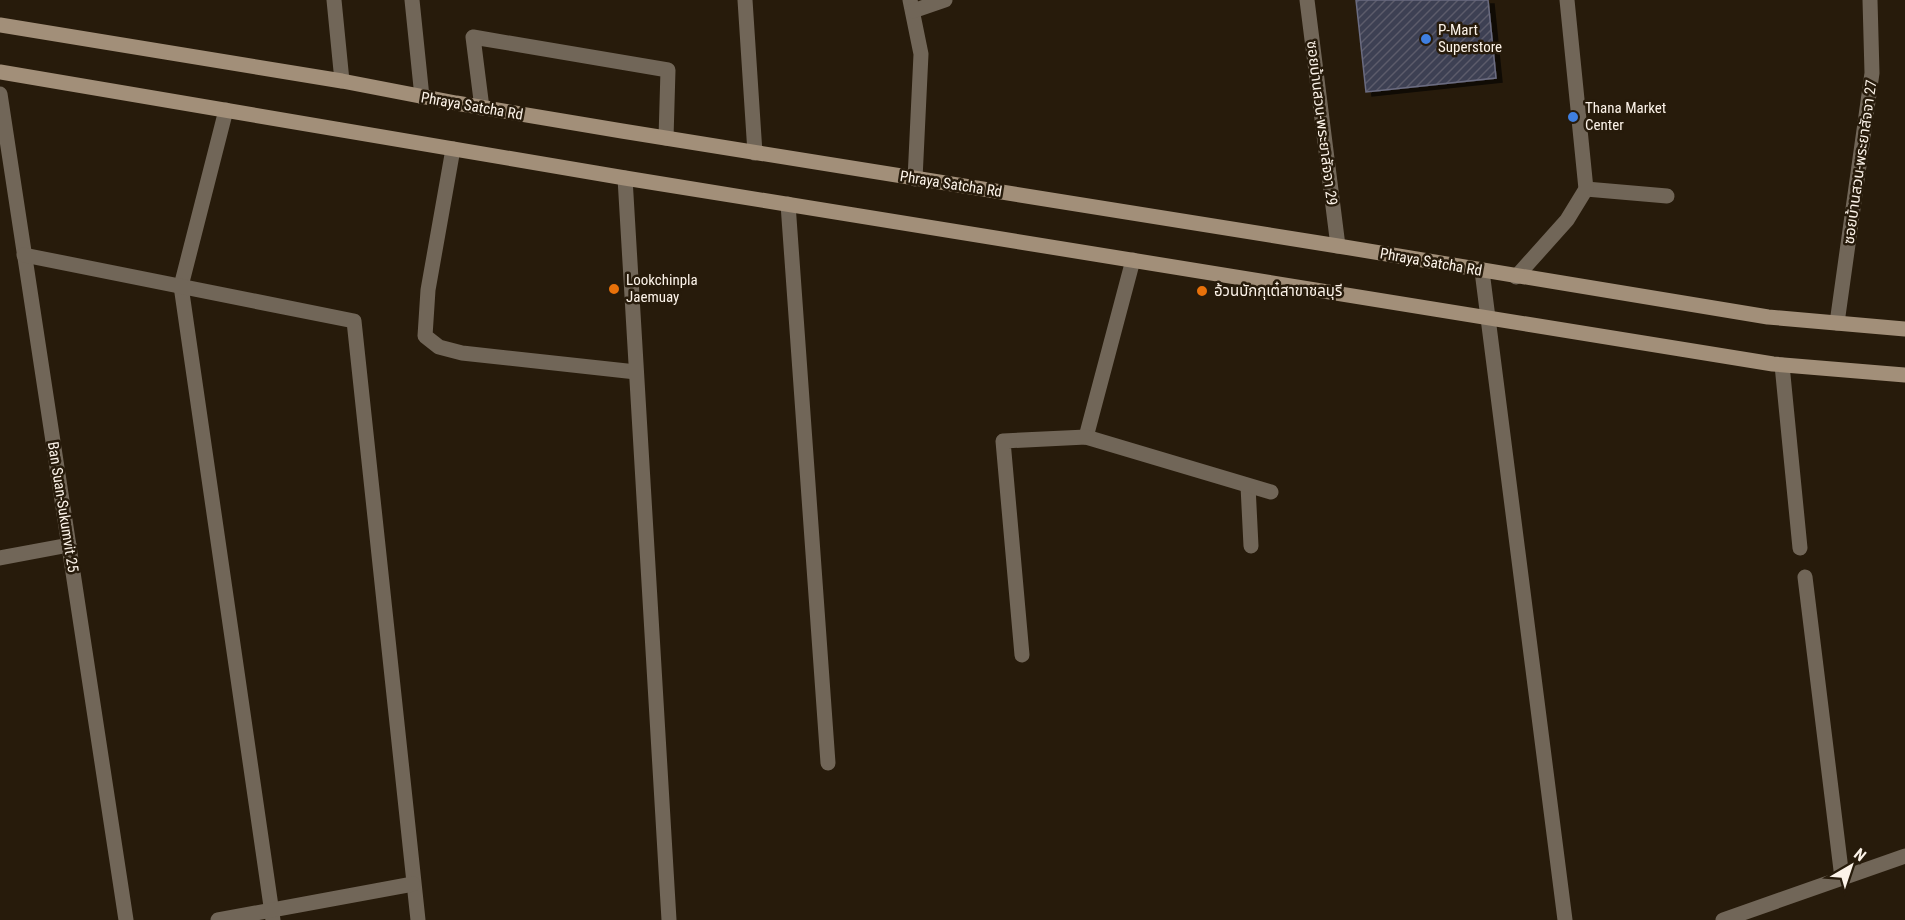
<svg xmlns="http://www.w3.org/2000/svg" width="1905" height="920" viewBox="0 0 1905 920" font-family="'Roboto Condensed','Noto Sans Thai',sans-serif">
<defs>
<pattern id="building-hatch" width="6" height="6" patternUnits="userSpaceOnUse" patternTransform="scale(1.5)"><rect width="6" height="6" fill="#3e3f52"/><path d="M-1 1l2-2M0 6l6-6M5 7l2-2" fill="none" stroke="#5b5b6b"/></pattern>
<filter id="shadow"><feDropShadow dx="6" dy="4" stdDeviation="0" flood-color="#0009"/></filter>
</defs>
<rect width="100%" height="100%" fill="#271b0b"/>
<!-- building -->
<path fill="url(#building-hatch)" stroke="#6b6c81" stroke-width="1.5" filter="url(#shadow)" d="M1356,0H1488L1496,78L1366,92Z"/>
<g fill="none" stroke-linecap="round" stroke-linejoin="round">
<!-- lane -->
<g stroke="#716658" stroke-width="15">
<path d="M412,0L422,97"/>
<path d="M745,0L755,153"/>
<path d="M910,0L921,54L915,179"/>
<path d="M1307,0L1338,246"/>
<path d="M913,11L945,0"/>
<path d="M482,108L473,37L668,70L666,138"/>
<path d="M453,149L428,290L425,336L439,347L462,353L636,372"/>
<path d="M1586,189L1667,196"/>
<path d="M1516,277L1567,220L1586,189L1567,0"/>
<path d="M1782,365L1800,548"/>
<path d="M1805,577L1842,878"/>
</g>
<!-- street -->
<g stroke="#716658" stroke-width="15">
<path d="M334,0L342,81"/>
<path d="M0,94L126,920"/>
<path d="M226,110L181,286L273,920"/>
<path d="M625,178L669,920"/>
<path d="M788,204L828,763"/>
<path d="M24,255L354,321L418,920"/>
<path d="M1482,271L1565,920"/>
<path d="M1837,323L1872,73L1870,0"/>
<path d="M1086,437L1133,260"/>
<path d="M1248,486L1251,546"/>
<path d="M0,558L69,545"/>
<path d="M1022,655L1003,441L1086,437L1271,492"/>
<path d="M218,920L413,884"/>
<path d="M1723,920L1905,856"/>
</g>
<!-- secondary -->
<g stroke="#a28f79" stroke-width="15">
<path d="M0,25L342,81L456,103L622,131L1338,246L1768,317L1905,329"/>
<path d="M0,72L625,178L1773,364L1905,375"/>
</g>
</g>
<!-- markers -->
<g fill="#3f7fe0" stroke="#271b0b" stroke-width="2">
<circle cx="1426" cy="39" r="6"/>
<circle cx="1573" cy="117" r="6"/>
</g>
<g fill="#e8710a" stroke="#271b0b" stroke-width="2">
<circle cx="614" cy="289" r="6"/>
<circle cx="1202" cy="291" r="6"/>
</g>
<g text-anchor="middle" stroke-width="5" stroke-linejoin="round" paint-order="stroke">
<!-- poi labels -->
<g font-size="15" fill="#fcf3e9" stroke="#271b0b" text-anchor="start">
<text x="1438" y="35">P-Mart<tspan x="1438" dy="17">Superstore</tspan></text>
<text x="1585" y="113">Thana Market<tspan x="1585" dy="17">Center</tspan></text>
<text x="626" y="285">Lookchinpla<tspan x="626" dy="17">Jaemuay</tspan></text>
<text x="1214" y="296">อ้วนบักกุเต๋สาขาชลบุรี</text>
</g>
<!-- street labels -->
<g font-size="15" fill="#fcf3e9" stroke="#271b0b">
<text transform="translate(472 106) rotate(10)" y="5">Phraya Satcha Rd</text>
<text transform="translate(1322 123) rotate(83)" y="5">ซอยบ้านสวน-พระยาสัจจา 29</text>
<text transform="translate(1860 162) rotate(-82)" y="5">ซอยบ้านสวน-พระยาสัจจา 27</text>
<text transform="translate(951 184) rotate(9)" y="5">Phraya Satcha Rd</text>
<text transform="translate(1431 262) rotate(10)" y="5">Phraya Satcha Rd</text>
<text transform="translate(63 507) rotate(81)" y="5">Ban Suan-Sukumvit 25</text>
</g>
</g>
<!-- north arrow -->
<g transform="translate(1851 866) rotate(39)" stroke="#271b0b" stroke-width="4.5" paint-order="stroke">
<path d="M0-4.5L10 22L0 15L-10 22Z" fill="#fcf3e9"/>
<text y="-9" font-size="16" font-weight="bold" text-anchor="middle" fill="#fcf3e9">N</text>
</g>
</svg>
